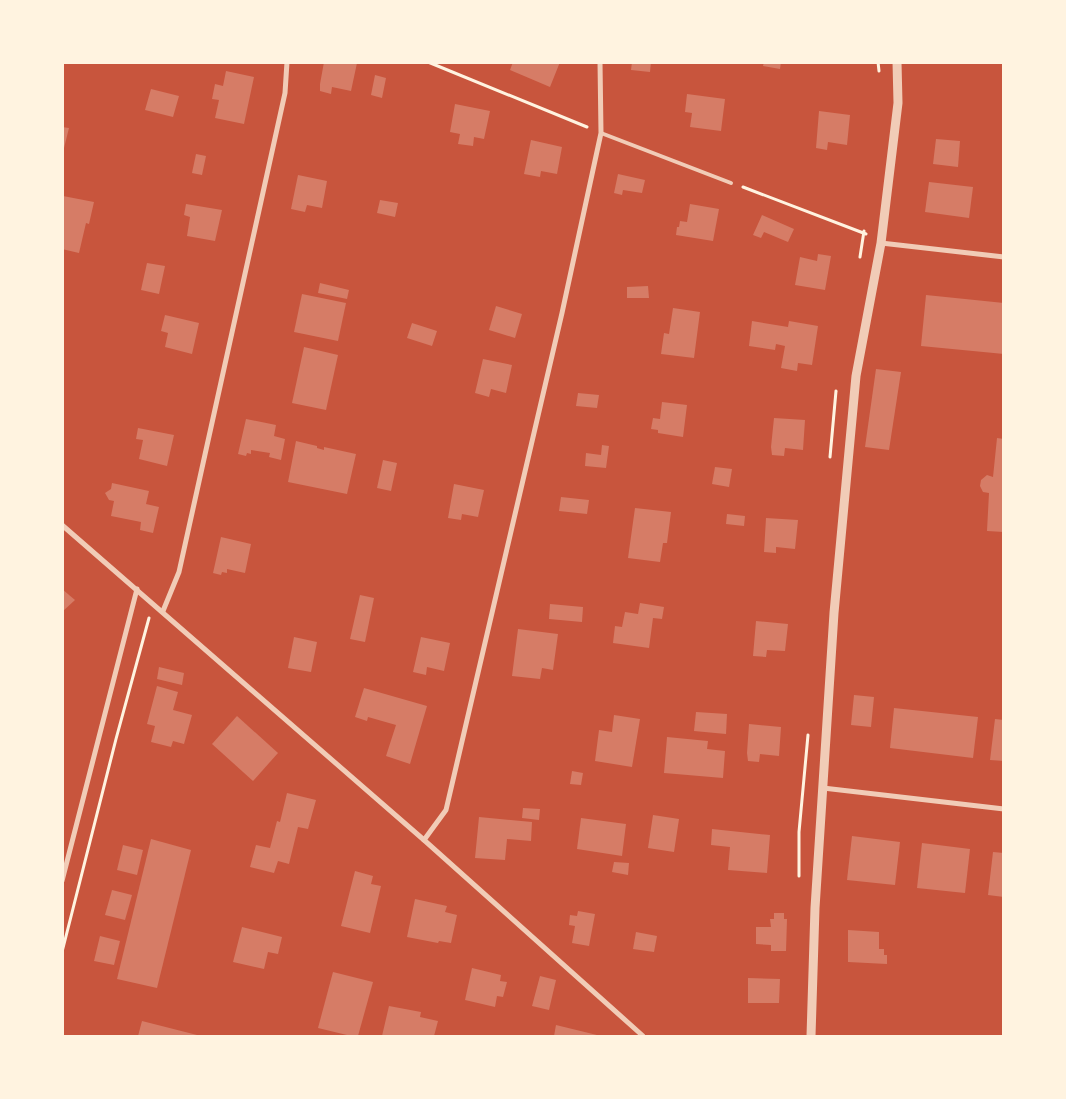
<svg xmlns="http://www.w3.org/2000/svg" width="1066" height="1099" viewBox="0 0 1066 1099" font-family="Cabin,sans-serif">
<rect width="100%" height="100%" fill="#c8553d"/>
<!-- building -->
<g fill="#d67c66">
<path d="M324,62L357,63L351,91L332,87L331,94L320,91V84Z"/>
<path d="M513,62H560L550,87L510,70Z"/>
<path d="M632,62H651L650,72L631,70Z"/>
<path d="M764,62H781L780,69L763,66Z"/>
<path d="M226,71L254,77L244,124L215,118L219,100L212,99L215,84L223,86Z"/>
<path d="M375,75L386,78L382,98L371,95Z"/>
<path d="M151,89L179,96L173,117L145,110Z"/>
<path d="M687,94L725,99L721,131L690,127L692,113L685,112Z"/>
<path d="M455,104L490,111L484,139L474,137L473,146L458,144L460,134L450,132Z"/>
<path d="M819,111L850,115L847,145L828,142L827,150L816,148Z"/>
<path d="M62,127L69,128L63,152H62Z"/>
<path d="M936,139L960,141L958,167L933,164Z"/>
<path d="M531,140L562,147L557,174L541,171L540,177L524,174Z"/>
<path d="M196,154L206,156L202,175L192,173Z"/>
<path d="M618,174L645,180L642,193L623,190L622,195L614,193Z"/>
<path d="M298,175L327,181L322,208L307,205L305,212L291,209Z"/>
<path d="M929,182L973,187L969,218L925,212Z"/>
<path d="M63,196L94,202L89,224L86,223L79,253L62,249Z"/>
<path d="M380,200L398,203L395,217L377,213Z"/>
<path d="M186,204L222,210L215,241L187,236L190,217L184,215Z"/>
<path d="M690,204L719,209L713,241L676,235L677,227H679L680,221L687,222Z"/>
<path d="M762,215L794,229L788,242L764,232L761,238L753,235Z"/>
<path d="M818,254L831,256L825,290L795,285L800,257L817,261Z"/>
<path d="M147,263L165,266L159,294L141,290Z"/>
<path d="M320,283L349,290L347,299L318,293Z"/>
<path d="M648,286L649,298H627V287Z"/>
<path d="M302,294L346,303L338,341L294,332Z"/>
<path d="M926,295L1004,303V354L921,346Z"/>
<path d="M496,306L522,314L515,338L489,330Z"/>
<path d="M673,308L700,312L694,358L661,354L664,333L669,334Z"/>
<path d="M165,315L199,323L192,354L165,347L168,333L161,331Z"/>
<path d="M752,321L788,327L789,321L818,326L812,365L798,363L797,371L781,368L785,346L776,344L775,350L749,346Z"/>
<path d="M412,323L437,331L432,346L407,338Z"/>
<path d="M304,347L338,355L326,410L292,403Z"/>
<path d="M483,359L512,365L506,393L491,389L489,397L475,393Z"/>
<path d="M876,369L901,372L889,450L865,447Z"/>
<path d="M578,393L599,395L597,408L576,406Z"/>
<path d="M662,402L687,405L683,437L658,433V430L651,429L653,418L660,419Z"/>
<path d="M774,418L805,420L803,450L785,448L784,456L772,455L771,447Z"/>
<path d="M246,419L276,425L274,436L285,439L281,460L269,457L270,453L251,450V454L247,453L246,456L238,454Z"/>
<path d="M138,428L174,435L167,466L139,459L143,440L136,439Z"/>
<path d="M997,438L1004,439V532L987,531L989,493L983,492L980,486L981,480L987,475L993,477Z"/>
<path d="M296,441L317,446V448L324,450V447L356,454L347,494L288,482Z"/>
<path d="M602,445L609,446L606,468L585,466L586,453L601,455Z"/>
<path d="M383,460L397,463L391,491L377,488Z"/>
<path d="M715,467L732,469L729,487L712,484Z"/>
<path d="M112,483L149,491L146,504L159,507L153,533L140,530L141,522L111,516L114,501L109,500L105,493L111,489Z"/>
<path d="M454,484L484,490L478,517L462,514L461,520L448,518Z"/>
<path d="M561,497L589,500L587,514L559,511Z"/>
<path d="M635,508L671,512L667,543H663L660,562L628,558Z"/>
<path d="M727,514L745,516L744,526L726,524Z"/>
<path d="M766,518L798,520L795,549L776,547V553L764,552Z"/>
<path d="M221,537L251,544L245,573L227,569V573L222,572L221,575L213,573Z"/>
<path d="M62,589L75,600L62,612Z"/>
<path d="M360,595L374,598L365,642L350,639Z"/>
<path d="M640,603L664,607L662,619L653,618L649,648L613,643L615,626L622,627L625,612L638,614Z"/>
<path d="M550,604L583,607L582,622L549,619Z"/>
<path d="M756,621L788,624L785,651L767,650L766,657L753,656Z"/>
<path d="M518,629L558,634L553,670L542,668L540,679L512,676Z"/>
<path d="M294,637L317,642L311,672L288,668Z"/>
<path d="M421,637L450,643L444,671L427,667L426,675L413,672Z"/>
<path d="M159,667L184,673L182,685L157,679Z"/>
<path d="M157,686L178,692L173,710L192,715L184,744L173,741L171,747L151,742L155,726L147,724Z"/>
<path d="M364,688L427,706L410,764L386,756L396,725L368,717L367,721L355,717Z"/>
<path d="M854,695L874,697L871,727L851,725Z"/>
<path d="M894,708L978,717L973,758L890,748Z"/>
<path d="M696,712L727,714L726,734L694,731Z"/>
<path d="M614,715L640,719L632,767L595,761L599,730L612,732Z"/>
<path d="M237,716L278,753L253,781L212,744Z"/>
<path d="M995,719L1004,720V761L990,760Z"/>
<path d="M749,724L781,727L779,756L760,754L759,762L748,761L747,753Z"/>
<path d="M667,737L708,741L707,749L725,751L723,778L664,773Z"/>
<path d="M572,771L583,773L581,785L570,784Z"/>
<path d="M287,793L316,800L308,829L298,827L289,864L278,861L274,873L250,867L256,845L270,848L277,821L280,822Z"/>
<path d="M523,808L540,809L539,820L522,818Z"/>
<path d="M653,815L679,819L674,852L648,848Z"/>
<path d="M479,817L532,822L531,841L507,839L505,860L475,858Z"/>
<path d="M581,818L626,824L622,856L577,849Z"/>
<path d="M712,829L770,835L767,873L728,870L730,847L711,845Z"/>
<path d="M852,836L900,842L895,885L847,880Z"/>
<path d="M151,839L191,850L157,988L117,979Z"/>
<path d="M922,843L970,849L965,893L917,888Z"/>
<path d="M123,845L143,850L137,875L117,870Z"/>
<path d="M993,852L1004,853V897L988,895Z"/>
<path d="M614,862L629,863L628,875L612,872Z"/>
<path d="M355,871L373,876L371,884L381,886L370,933L341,926Z"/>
<path d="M112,890L132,895L125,920L105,915Z"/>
<path d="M415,899L447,906L445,912L457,915L451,943L439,941L438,943L407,937Z"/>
<path d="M578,911L595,914L589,946L572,943L575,926L569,925L570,915L577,916Z"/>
<path d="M774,913H784V919H787L786,951H771V945L756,944V927H771L770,919H774Z"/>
<path d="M242,927L282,937L278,954L268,952L264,969L233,962Z"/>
<path d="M848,930L879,932V949H884V955H887V964L848,962Z"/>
<path d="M636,932L657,936L654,952L633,949Z"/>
<path d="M100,936L120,941L114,965L94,961Z"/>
<path d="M472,968L501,975L500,981L507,982L503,997L497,996L495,1007L465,1000Z"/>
<path d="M333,972L373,982L358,1036H351L318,1028Z"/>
<path d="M540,976L556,980L549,1010L532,1006Z"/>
<path d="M748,978L780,979L779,1003H748Z"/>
<path d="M389,1006L421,1012L420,1017L438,1021L434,1036H382Z"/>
<path d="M142,1021L201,1036H138Z"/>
<path d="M556,1025L601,1036H554Z"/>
</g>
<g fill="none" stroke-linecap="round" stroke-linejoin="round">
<!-- path -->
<g stroke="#fff3e0" stroke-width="3">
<path d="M428,62L587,127"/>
<path d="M878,62L879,71"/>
<path d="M743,187L866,234"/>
<path d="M860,257L864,231"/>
<path d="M830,457L836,391"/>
<path d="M799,876V832L808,735"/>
<path d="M62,952L116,739L149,618"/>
</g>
<!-- service -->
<path stroke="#f1ccb7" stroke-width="4" d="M601,133L731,183"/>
<!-- minor -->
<g stroke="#f1ccb7" stroke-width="5">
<path d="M881,243L1004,257"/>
<path d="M62,525L424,840L643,1036"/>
<path d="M163,611L179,572L285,93L287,62"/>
<path d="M823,788L1004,809"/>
<path d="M424,840L446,810L562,313L601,133L600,62"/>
<path d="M62,881L137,589"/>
</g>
<!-- tertiary -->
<path stroke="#f1ccb7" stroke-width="9" d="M811,1036L815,908L834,613L856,376L881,243L898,103L897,62"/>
</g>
<!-- border -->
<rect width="1066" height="1099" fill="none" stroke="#fff3e0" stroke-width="128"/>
</svg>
